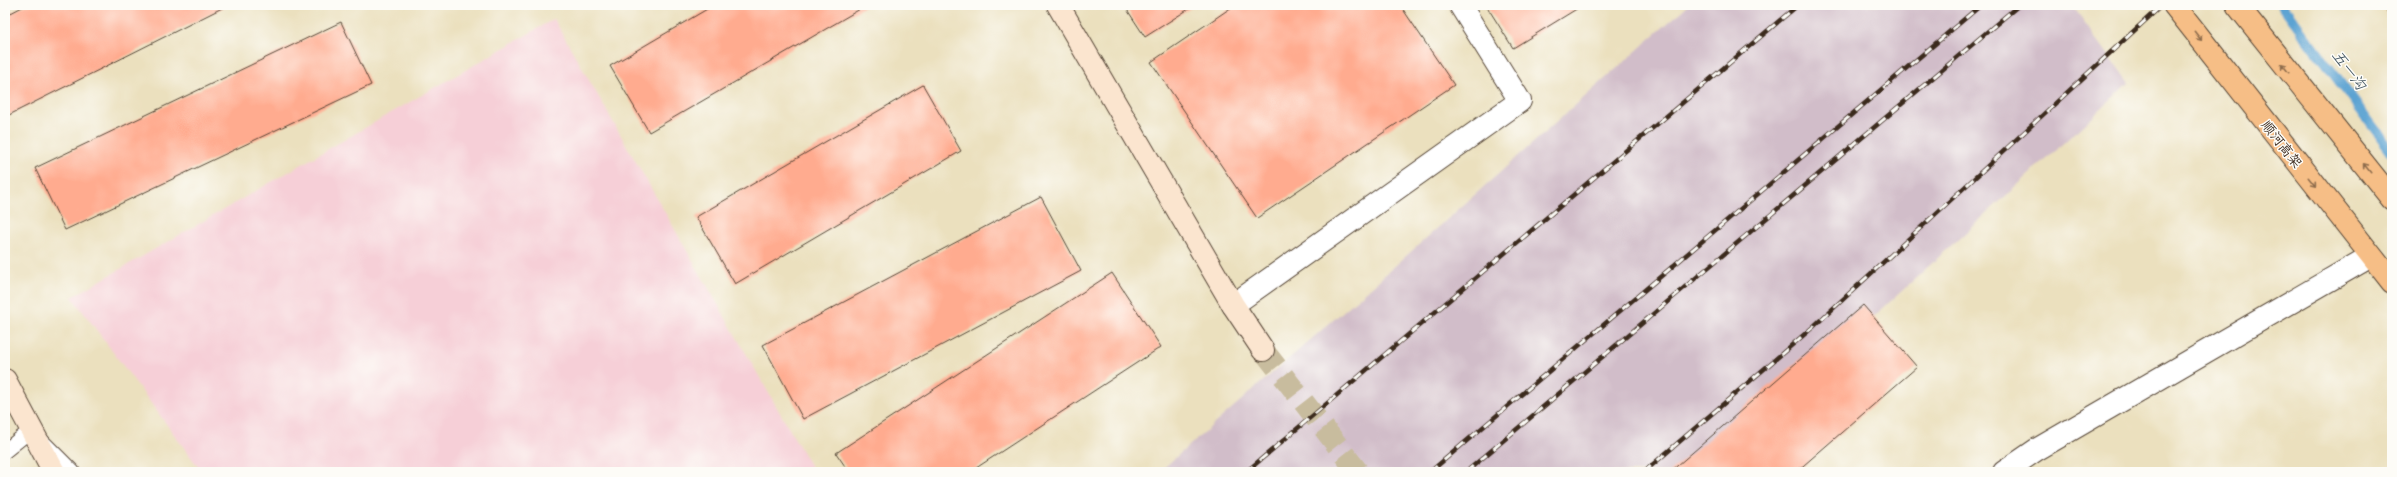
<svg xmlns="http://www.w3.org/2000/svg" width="2397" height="477" viewBox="0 0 2397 477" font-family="'Playpen Sans','LXGW WenKai TC',sans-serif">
<rect width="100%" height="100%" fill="#fdfcf7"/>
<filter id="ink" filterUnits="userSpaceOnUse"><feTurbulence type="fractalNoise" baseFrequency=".025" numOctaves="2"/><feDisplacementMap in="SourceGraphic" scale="8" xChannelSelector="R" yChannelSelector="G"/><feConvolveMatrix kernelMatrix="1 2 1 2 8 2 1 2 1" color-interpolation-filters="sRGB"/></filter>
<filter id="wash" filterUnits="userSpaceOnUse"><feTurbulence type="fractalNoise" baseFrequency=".012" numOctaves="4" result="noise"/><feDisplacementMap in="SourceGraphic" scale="16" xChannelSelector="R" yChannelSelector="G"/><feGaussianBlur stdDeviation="0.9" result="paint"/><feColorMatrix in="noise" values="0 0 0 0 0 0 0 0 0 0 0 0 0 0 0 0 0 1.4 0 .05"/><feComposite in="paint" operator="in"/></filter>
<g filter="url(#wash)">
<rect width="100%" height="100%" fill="#ebe0be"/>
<!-- built -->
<path fill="#f6cfd7" d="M554,19L814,472H202L72,297Z"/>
<!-- industrial -->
<path fill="#d1bdc9" d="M1688,5H2072L2129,83L1704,472H1159L1378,281Z"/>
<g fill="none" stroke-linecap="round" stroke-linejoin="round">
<!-- stream -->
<path stroke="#5ca3d2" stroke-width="10" d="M2282,5L2392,152"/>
</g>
<g id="blocks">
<!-- building -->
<g fill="#ffab8f">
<path d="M26,5H228L5,117V16Z"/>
<path d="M714,5H867L649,132L610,66Z"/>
<path d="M1124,5H1195L1145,37Z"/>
<path d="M1235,5H1400L1454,85L1257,218L1151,62Z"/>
<path d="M1486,5H1583L1513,48Z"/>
<path d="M2381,5H2392V17Z"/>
<path d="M341,22L371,85L65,230L35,168Z"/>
<path d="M923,85L961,151L735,284L696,217Z"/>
<path d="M1041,197L1081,271L803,419L763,345Z"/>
<path d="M1112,273L1161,347L970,472H849L836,453Z"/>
<path d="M1863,305L1917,367L1796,472H1670Z"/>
</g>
</g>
</g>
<g filter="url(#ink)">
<use href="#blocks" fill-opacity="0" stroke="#554536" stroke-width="1"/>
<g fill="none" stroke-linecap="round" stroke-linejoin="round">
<!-- secondary-tunnel -->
<path stroke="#c8bc9e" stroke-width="22" stroke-dasharray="22 11" stroke-linecap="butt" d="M1263,350L1358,472"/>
<defs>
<path id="lane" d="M5,451L31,430L73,472"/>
<g id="street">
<path d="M1233,305L1520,101L1460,5"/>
<path d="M2004,472L2036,450L2364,260"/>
</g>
<g id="secondary">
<path d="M1058,5L1233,305L1263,350"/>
<path d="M5,380L54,472"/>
</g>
<g id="highway">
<path d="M2174,5L2392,282"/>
<path d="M2237,5L2392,199"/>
</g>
</defs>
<!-- lane casing -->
<use href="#lane" stroke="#554536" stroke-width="16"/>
<!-- street casing -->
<use href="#street" stroke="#554536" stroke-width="24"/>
<!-- secondary casing -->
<use href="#secondary" stroke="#554536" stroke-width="24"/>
<!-- highway casing -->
<use href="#highway" stroke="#554536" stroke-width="24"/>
<!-- lane -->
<use href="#lane" stroke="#fff" stroke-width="14"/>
<!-- street -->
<use href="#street" stroke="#fff" stroke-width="22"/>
<!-- secondary -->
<use href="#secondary" stroke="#fbe5cf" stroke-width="22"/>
<!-- highway -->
<use href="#highway" stroke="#f6be86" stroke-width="22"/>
<defs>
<g id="rail">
<path d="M1246,472L1798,5"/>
<path d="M1430,472L1981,5"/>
<path d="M1466,472L2019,5"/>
<path d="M1644,472L1813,327L2162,5"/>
</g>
</defs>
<!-- rail casing -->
<use href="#rail" stroke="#3b2a1e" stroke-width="4.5"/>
<!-- rail -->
<use href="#rail" stroke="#fdfcf7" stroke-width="3" stroke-dasharray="9" stroke-linecap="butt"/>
</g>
<!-- one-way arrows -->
<defs><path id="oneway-shaft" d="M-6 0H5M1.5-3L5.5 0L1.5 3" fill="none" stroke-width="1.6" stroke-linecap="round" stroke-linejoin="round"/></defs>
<g stroke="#8f6d4d">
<use href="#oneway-shaft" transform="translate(2198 36) rotate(52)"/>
<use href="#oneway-shaft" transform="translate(2285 68) rotate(-129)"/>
<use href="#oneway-shaft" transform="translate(2367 168) rotate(-129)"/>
<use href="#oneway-shaft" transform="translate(2312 182) rotate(51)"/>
</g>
</g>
<g text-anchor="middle" stroke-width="3" stroke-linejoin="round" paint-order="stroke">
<!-- street labels -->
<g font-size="14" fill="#3b2a1e" stroke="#fdfcf7">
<text transform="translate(2282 144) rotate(52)" y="5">顺河高架</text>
</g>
<!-- water labels -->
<g font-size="15" font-style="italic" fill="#485a66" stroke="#fdfcf7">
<text transform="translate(2349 70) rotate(53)" y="5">五一沟</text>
</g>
</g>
<!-- margin -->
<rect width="2397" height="477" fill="none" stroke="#fdfcf7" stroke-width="20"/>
</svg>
